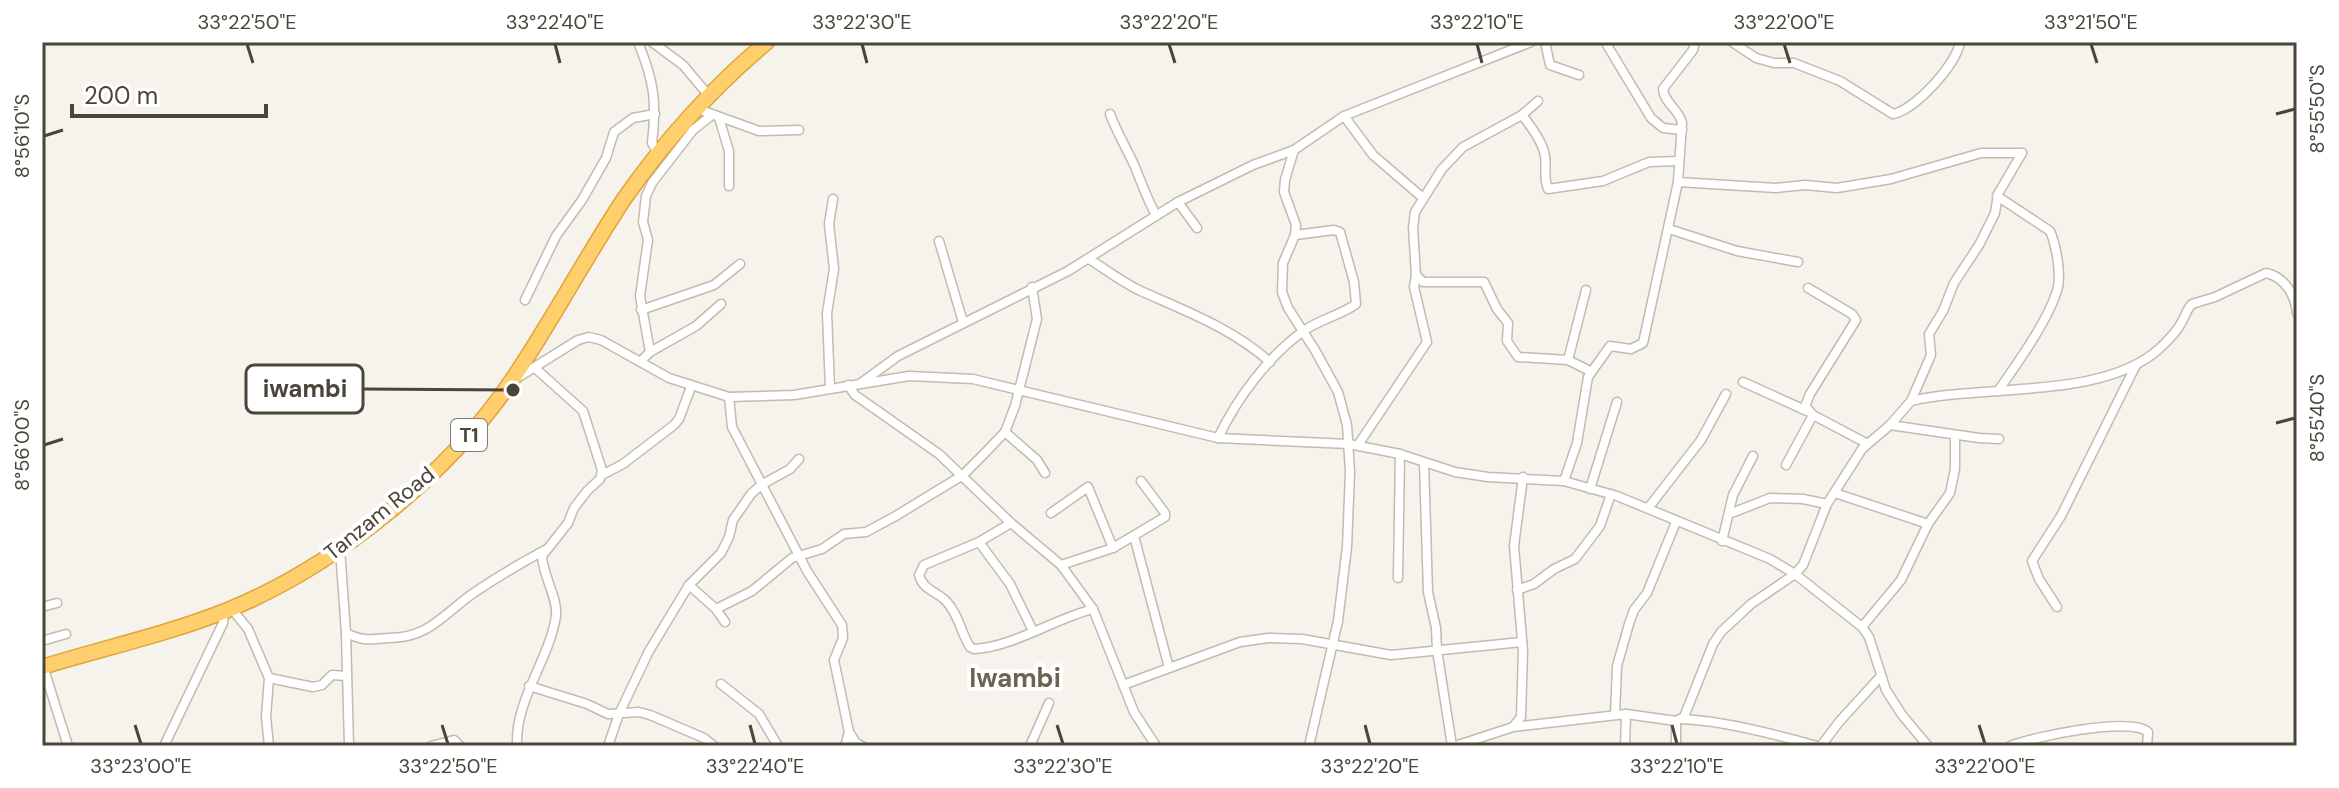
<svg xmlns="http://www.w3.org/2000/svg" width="2339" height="788" viewBox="0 0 2339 788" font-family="'DM Sans',sans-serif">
<rect width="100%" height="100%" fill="#f6f3ec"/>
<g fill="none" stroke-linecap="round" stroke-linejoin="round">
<defs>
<g id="street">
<path d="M638,42C654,81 657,102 652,143L658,153"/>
<path d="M652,42L683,65L709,96"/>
<path d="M1545,42L1550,65L1579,75"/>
<path d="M1732,42L1756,58L1774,63H1794L1840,81L1893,114C1916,109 1956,65 1960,42"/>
<path d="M1607,45L1651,118L1663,128L1682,130"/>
<path d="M1538,101L1522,115L1463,147L1442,169L1415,212L1413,228L1416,275L1423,282H1484L1497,309L1508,323L1507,341L1518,357L1568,360L1590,371"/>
<path d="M698,109L759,131L799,130"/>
<path d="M1110,114C1117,133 1127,149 1135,167C1142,184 1147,199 1156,215"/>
<path d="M1522,115C1530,125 1543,143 1545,156C1547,168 1543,177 1548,189L1603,181L1649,162L1679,161"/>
<path d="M1344,116L1373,155L1423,198"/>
<path d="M719,118L729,151V186"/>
<path d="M1294,150L1285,180L1284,192L1296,225L1295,235L1283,263L1282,292L1288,308L1315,350L1338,392L1347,425L1350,472L1347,547L1338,621L1309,746"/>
<path d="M1678,182L1776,188L1805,185L1837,188L1891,179L1981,153H2022"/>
<path d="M1997,196L2050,231C2056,245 2061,272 2058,287C2050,318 2017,364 1998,391"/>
<path d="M1178,202L1197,228"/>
<path d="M1669,229L1737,251L1798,262"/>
<path d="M939,241L963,322"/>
<path d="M1089,259C1107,270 1124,284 1143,292C1188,312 1233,329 1270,362"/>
<path d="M1808,288L1852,314L1856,320L1810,394L1805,406L1813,415L1866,443"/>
<path d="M525,300L556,236L582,200L606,158L614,132L633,118L655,114"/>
<path d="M641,310L714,285L740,264"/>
<path d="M650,352L696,326L721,304"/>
<path d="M1568,360L1586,290"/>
<path d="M641,361L650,352L640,296L648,240L643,222L646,196L652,183L693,130L712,115"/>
<path d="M517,378L578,340L589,337L601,340L669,378L729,397L794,395L909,376L973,379L1218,438L1349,444L1400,454L1455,472L1488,477L1564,481L1617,496L1770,559L1795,574L1862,627L1869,637L1886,690L1902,715L1928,746"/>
<path d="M1743,382L1807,411"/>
<path d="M861,383L898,356L1068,271L1178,202L1253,165L1294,150L1344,116L1531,42"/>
<path d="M848,385L855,395L939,454L1011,523L1061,565L1093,609L1134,712L1156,746"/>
<path d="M830,388L827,313L834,269L829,224L833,199"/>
<path d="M729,397L732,427L807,571L842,625L843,638L834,660L849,732L845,746"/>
<path d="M1911,401C1982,384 2104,400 2160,348C2167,341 2175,334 2180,325C2185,318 2186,310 2192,304L2215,297L2266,273C2285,277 2295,295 2297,313"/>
<path d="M1890,425L1979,438L1999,439"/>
<path d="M1005,432L1037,460L1045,473"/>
<path d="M1218,438C1237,398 1269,355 1305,330C1321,319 1341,315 1356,304L1354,282L1340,232L1334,230L1295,235"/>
<path d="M1358,445L1427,342L1414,287L1416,275"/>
<path d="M1424,463L1428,592L1436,628L1437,650L1452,746"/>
<path d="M1786,465L1813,415"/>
<path d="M602,475L623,464L674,425L679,419L691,387"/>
<path d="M1564,481L1577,443L1588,377L1610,346L1631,349L1643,343L1678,182L1682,123C1679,109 1664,103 1663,89L1693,50L1695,42"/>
<path d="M1590,489L1617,402"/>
<path d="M1835,493L1928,524"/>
<path d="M1649,507L1701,440L1726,394"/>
<path d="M1051,513L1088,487L1113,548"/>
<path d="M1729,514L1770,498L1803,499L1827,504"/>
<path d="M1011,523L979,542L924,565L919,575C923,590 936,591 946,601C958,613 961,633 970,647L974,649C1013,647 1054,619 1093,609"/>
<path d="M1134,536L1169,668"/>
<path d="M1722,541L1733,495L1753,456"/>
<path d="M979,542L1010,584L1033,631"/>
<path d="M340,549L346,633L349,746"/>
<path d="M1061,565L1113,548L1165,517V513L1141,481"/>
<path d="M1398,578L1400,454"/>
<path d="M689,585L716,609L725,622"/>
<path d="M1517,590L1534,584L1554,569L1575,559L1600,526L1611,494"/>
<path d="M42,607L57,603"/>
<path d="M2057,607L2039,579L2032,561L2061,516L2136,365"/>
<path d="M231,608L248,629L269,678L266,717L269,746"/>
<path d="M716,609L752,591L792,558L822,549L844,534L866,532L894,517L963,475L982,456L1005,432L1015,406L1037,319L1032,287"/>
<path d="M1862,627L1901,580L1928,524L1950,493L1955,469V435"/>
<path d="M346,633C365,642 370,639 389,638C430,638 444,613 475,592C497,577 521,563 545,550"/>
<path d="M42,641L66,634"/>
<path d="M43,666L68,746"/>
<path d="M269,678L313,687L322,685L332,675L347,676"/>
<path d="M721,684L759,714L778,746"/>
<path d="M1123,685L1240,642L1268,638L1302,639L1391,655L1522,642"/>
<path d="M529,686L587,704L608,714L639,712L650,715L704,738L714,746"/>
<path d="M1615,715L1617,666L1629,624L1634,610L1647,593L1676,522"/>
<path d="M1681,719C1721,720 1778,735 1817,746"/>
<path d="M1676,721V746"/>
<path d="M1513,727L1626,714L1676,721L1684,717L1713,644L1721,632L1751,604L1795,574L1803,565L1827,504L1862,449L1890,425L1911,401L1931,355L1929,334L1943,311L1954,283L1979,245L1995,213L1998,194L2022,153"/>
<path d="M849,732L856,743L862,746"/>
<path d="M164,746L223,623L224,612"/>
<path d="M431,746L454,740L460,746"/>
<path d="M517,746C515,699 549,661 556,616C558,598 543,576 542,556L568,523L574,508L587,491L600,479L602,470L583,411L535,368"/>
<path d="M608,746L619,714L649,651L689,585L721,553L729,537L733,520L751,494L761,485L790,469L799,459"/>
<path d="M1030,746L1049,703"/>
<path d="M1455,746L1513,727L1521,717L1523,651L1514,546L1523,477"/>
<path d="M1625,746L1626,714"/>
<path d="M1821,746L1839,722L1880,677"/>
<path d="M2010,746C2033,737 2130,716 2148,732L2147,746"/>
</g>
<path id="highway" d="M42,667C104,648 168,634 228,610C335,566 447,476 512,380C552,321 585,258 624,199C664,142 713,87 767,42"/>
</defs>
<!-- street casing -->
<use href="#street" stroke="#c2bbae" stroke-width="11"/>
<!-- highway casing -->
<use href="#highway" stroke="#e0a43c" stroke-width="17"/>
<!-- street -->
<use href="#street" stroke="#fff" stroke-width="8"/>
<!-- highway -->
<use href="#highway" stroke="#ffcf6e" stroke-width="14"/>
</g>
<!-- ticks -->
<path fill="none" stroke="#4b4439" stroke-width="3" d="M247,44L253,63M555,44L560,63M862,44L867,63M1169,44L1175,63M1477,44L1482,63M1784,44L1790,63M2091,44L2097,63M2276,114L2295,109M44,136L63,130M2276,423L2295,418M44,445L63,439M135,725L141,744M442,725L448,744M750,725L755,744M1057,725L1063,744M1365,725L1370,744M1672,725L1677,744M1979,725L1985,744"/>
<g text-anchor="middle" stroke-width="8" stroke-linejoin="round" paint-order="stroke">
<!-- shield labels -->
<rect fill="#fff" stroke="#817c74" stroke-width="2" x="451" y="419" width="36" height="32" rx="6"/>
<g font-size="20" font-weight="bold" fill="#4b4439">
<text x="469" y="442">T1</text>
</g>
<!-- street labels -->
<g font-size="22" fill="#4b4439" stroke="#fff">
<text transform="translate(379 513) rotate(-39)" y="8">Tanzam Road</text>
</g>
<!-- quarter labels -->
<g font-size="26" font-weight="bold" fill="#6e6250" stroke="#fff">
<text x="1015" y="687">Iwambi</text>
</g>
</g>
<!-- callouts -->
<path fill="none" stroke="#4b4439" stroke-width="3" d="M513 390L363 389"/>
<circle fill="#4b4439" stroke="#fff" stroke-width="3" cx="513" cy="390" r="8"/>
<rect fill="#fff" stroke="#4b4439" stroke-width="3" x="246" y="365" width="117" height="48" rx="8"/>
<g font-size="24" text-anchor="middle" font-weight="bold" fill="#4b4439">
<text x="305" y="397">iwambi</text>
</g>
<!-- border -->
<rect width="2339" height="788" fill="none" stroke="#ffffff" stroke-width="88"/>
<!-- scale -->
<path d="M72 104v12h194v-12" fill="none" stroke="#4b4439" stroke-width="4"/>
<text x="84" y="104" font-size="24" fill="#4b4439" stroke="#ffffff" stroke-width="6" paint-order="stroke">200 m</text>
<rect x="44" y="44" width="2251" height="700" fill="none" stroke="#4b4439" stroke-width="3"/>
<g font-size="20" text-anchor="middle" fill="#4b4439">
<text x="247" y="29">33°22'50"E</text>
<text x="555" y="29">33°22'40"E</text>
<text x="862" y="29">33°22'30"E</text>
<text x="1169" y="29">33°22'20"E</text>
<text x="1477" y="29">33°22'10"E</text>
<text x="1784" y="29">33°22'00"E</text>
<text x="2091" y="29">33°21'50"E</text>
<text transform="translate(2317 109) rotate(-90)" y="7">8°55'50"S</text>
<text transform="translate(22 136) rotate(-90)" y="7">8°56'10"S</text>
<text transform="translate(2317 418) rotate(-90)" y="7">8°55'40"S</text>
<text transform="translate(22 445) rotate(-90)" y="7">8°56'00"S</text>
<text x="141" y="773">33°23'00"E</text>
<text x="448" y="773">33°22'50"E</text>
<text x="755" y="773">33°22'40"E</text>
<text x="1063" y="773">33°22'30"E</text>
<text x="1370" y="773">33°22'20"E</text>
<text x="1677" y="773">33°22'10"E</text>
<text x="1985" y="773">33°22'00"E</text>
</g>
</svg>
